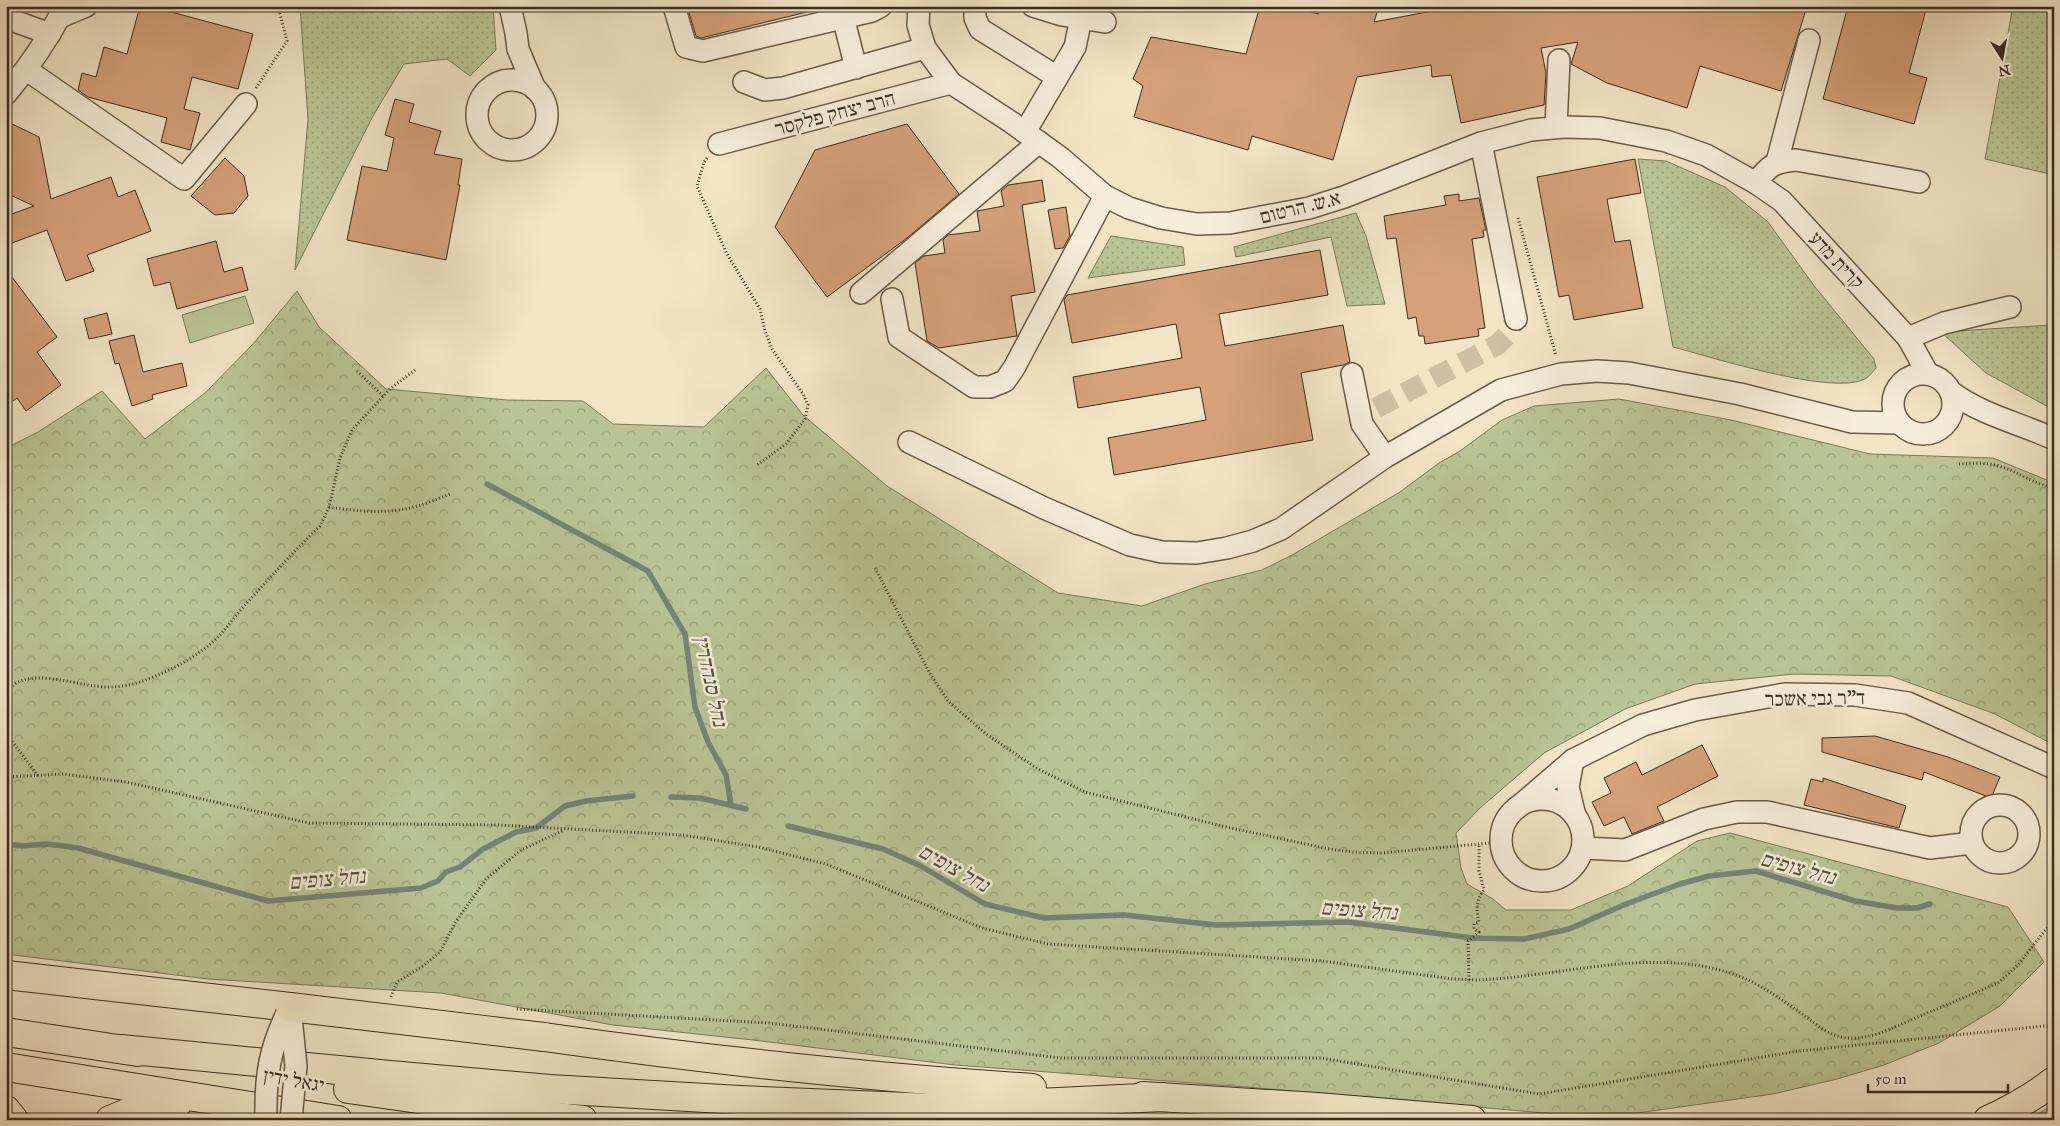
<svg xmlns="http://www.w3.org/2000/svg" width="2060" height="1126" viewBox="0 0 2060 1126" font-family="'IM FELL Great Primer','Frank Ruhl Libre',serif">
<defs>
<pattern id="grass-dots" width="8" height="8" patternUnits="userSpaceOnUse" patternTransform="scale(1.25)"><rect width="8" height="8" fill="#bac595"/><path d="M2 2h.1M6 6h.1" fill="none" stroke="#98a079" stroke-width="1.8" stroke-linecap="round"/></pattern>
<pattern id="forest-crowns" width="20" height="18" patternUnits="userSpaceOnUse" patternTransform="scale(1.25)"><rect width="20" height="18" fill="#bac595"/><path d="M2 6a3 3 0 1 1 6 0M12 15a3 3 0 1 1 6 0" fill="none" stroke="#98a079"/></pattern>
</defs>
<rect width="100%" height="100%" fill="#f2e5c6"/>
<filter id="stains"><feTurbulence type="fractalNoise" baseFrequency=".004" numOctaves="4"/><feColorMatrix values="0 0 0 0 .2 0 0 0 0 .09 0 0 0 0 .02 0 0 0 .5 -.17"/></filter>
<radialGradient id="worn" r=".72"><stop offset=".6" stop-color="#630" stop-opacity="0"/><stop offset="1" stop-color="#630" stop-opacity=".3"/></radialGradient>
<!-- grass -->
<g fill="url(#grass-dots)" stroke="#7a795a">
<path d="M300,6H493L496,50L470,76L447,59L404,64L373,116L295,270L308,119Z"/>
<path d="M2013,6H2054V175L1985,159Z"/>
<path d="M1638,159L1666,161L1725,187L1768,222L1815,287L1874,359L1876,368C1873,371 1869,377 1865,379C1832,396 1712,357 1673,347Z"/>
<path d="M1356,213L1366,236L1385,304L1347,306L1331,237L1236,257L1234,247Z"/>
<path d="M1111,236L1183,247L1185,265L1088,278Z"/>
<path d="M2054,313V410L1986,373L1941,332L2051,325Z"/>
<path d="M2054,1105V1120H2026Z"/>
</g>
<!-- forest -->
<path fill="url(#forest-crowns)" stroke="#7a795a" d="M297,291L319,327L386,389L507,400L583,401L613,424L704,427L766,368L803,415L887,486L1058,593L1142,606L1205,584L1262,570L1292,555L1400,492L1439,463L1460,451L1502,420L1534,406L1619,399L1731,420L1870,454L1993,458L2054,483V745L1995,714L1891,676L1794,674L1695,684L1625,709L1544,753L1480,808L1456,833L1461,868L1467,884L1493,899L1506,910H1571L1628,886L1697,841L1730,833L2008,907L2044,962L2000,1006L1939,1043L1884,1065L1837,1079L1773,1094L1637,1113L1556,1114L1246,1087L955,1065L753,1040L613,1025L441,993L208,979L6,954V448L38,432L102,391L145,439L205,393L253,344Z"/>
<!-- pitch -->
<path fill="#bac595" stroke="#7a795a" d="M245,296L254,323L190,343L182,315Z"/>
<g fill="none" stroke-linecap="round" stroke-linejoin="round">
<!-- stream -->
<g stroke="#75847c" stroke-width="5.5">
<path d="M487,484L648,571L685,634L695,707L708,742L726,775L731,805"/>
<path d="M671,797L700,798L746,809"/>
<path d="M788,826L883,849L919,865L985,904L1044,918L1124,915L1216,925L1348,922L1473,938L1524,939L1569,929L1626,904L1680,884L1709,876L1756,871L1855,901L1897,908H1917L1930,904"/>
<path d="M6,844L23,846L47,844L78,848L268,901L421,888L438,881L446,872L460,867L483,849L516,832L536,828L565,806L586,801L633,796"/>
</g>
</g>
<!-- building -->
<g fill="#d6a179" stroke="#3a2d1e">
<path d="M140,6H149L253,34L238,89L192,77L184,109L200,113L190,150L161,142L167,118L88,97L78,90L82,73L96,77L104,47L127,54Z"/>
<path d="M687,6H807V12L701,38L696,36Z"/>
<path d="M1260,6H1292L1318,14L1320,6H1379L1374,22L1459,6H1807L1781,91L1700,66L1687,108L1607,83L1571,64L1578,42L1541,48L1546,73L1544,105L1461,123L1451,75L1432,77L1431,65L1357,77L1333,160L1252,136L1248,150L1134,117L1143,86L1133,79L1151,37L1246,54Z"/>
<path d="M1848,6H1927L1909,73L1927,78L1914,124L1823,99Z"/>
<path d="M395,99L414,104L409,122L441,131L434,154L462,159L458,185H460L446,260L347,240L362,166L387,171L394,138L385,135Z"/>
<path d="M6,121L39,137L51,199L111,177L118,197L135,190L151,231L87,255L94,271L66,281L47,230L12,243L6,228V216L34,206L6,193Z"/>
<path d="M907,124L959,194L907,238L827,297L775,227L815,150Z"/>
<path d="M225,158L244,176L248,196L234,213L215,215L191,196Z"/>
<path d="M1635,159L1641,193L1607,199L1615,242L1630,240L1643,308L1574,320L1569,295L1559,297L1537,177Z"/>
<path d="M1042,180L1045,201L1022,205L1035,292L1011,296L1017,336L939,348L927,341L915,263L924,256L945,253L943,240L948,235L980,231L977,211L1004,206L1001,191L1008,185Z"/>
<path d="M1459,194V201L1479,198L1486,230H1483L1484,237L1472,239L1485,328L1478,329L1479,336L1425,344L1424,336H1419L1416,317L1408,319L1396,238L1387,239L1384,216L1446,205L1444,196Z"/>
<path d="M1066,207L1070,236L1063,248L1055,249L1048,210Z"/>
<path d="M216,241L224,272L242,267L248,290L177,309L170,282L154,286L147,259Z"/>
<path d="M1320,250L1328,295L1219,314L1225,346L1343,325L1350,362L1343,365L1301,373L1313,440L1114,475L1108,438L1206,420L1200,387L1078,408L1073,377L1182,358L1176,324L1072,343L1064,300L1067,295Z"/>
<path d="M6,269L57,337L37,352L61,385L26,411L17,398L6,406Z"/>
<path d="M107,313L112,334L89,339L84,319Z"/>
<path d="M134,335L143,372L182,363L187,386L152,395L153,399L132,406L119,363L115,364L109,341Z"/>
<path d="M1875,736L1948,757L2000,777L1991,798L1924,772L1922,780L1822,752V738Z"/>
<path d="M1702,745L1718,776L1657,807L1664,821L1632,834L1624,817L1604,826L1592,802L1611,793L1604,778L1636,762L1642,775Z"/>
<path d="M1823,778L1906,806L1899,828L1804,805L1811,779L1823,782Z"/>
</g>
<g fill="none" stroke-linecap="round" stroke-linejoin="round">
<!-- minor-tunnel -->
<path stroke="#cdc0a4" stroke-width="21" stroke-dasharray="21 11" stroke-linecap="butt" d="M1376,408L1497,345L1507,335L1516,319"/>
<defs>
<g id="minor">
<path d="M510,6L516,33L518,49L535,89"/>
<path d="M674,6L686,47L703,51L872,11L881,6"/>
<path d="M919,6L918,25L925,48L951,83L1011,122L1061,158L1105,196L1129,208L1161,218L1197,224L1230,223L1309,208L1344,197L1481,143L1531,130L1564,127L1600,128L1666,141L1706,155L1756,183L1782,201L1908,338L1928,374"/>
<path d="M975,6V18L980,29L1057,77"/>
<path d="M1033,6L1062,15L1105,22"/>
<path d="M60,17L86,6"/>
<path d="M843,17L856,68"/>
<path d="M6,18L50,34"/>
<path d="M27,70L184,179L246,104"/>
<circle cx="512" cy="115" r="35"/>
<path d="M744,82L765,90L783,88L925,48"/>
<path d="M6,94C29,67 49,38 65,6"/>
<path d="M1556,127L1559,60"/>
<path d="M1025,132L1075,47L1081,18"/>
<path d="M1481,143L1516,319"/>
<path d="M719,144L951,83"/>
<path d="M1777,162L1809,40"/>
<path d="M1756,183C1769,165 1774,162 1796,160L1919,182"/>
<path d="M861,293L1039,142"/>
<path d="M892,299L899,337L974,387H990L1005,381L1014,368L1105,196"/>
<path d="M1908,338L1944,323L2010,307"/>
<circle cx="1923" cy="404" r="30"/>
<path d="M1352,374L1362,424L1385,457"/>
<path d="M1951,392C1982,415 2019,423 2054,439"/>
<path d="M909,442L1044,508L1130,545L1162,552L1197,553L1227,548L1253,541L1281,529L1385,457L1501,390L1561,374L1597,371L1629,373L1740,394L1852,422L1900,423"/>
<path d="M1573,760L1568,787L1575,816"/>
<circle cx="1542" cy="840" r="41"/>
<circle cx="2000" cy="834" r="29"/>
<path d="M1517,808L1573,760L1643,725L1695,710L1785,694L1855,695L1908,703L2054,768"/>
<path d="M1583,848L1625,850L1704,819L1737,812H1767L1930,848L1972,843"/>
</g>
<g id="highway">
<path d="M6,975L290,1007"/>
<path d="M6,1032L138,1052"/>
<path d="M544,1037C707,1060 869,1077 1032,1088"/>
<path d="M121,1049L390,1075L550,1089L740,1100L932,1108L1162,1097"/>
<path d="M6,1067L338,1120"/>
<path d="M348,1089L488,1109L583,1120"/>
<path d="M1143,1096L1317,1107L1472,1120"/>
<path d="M6,1110L14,1120"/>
<path d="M110,1120L139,1108L177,1104"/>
<path d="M1988,1120C2012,1109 2033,1097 2054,1081"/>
</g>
</defs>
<!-- minor casing -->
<use href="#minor" stroke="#685b48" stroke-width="24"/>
<!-- highway casing -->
<use href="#highway" stroke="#3a2d1e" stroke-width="30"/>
<!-- path -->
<g stroke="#3a2d1e" stroke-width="3" stroke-dasharray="1 2.5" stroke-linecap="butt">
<path d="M256,88L287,41L278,6"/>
<path d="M707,158L704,162L697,186L726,252L760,309L765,331L772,349L803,394L808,405L805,419L786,444L757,465"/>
<path d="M1518,218L1556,356"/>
<path d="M357,371L383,396"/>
<path d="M1959,464C1973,463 1988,462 2002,467C2021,473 2034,485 2054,487"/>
<path d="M329,507C356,511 384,514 410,508C424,505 437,499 450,494"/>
<path d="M875,568L929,672L948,701L986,734L1038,769L1085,792L1222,826L1329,849L1353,852L1381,853L1501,842"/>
<path d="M6,694C20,665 73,684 95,686C109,688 123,687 137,683C161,675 188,662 208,646C222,635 232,620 244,606C269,579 293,552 320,526L329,507L340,458L352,430L390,389L415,370"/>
<path d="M6,733L38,776"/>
<path d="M6,777L63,774L126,782L309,823L497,825L682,835L758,847L826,864L982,928L1048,944L1322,961L1453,979L1477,980C1560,977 1652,946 1733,974C1760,983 1782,1000 1805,1016C1816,1024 1827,1034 1841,1037C1854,1040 1865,1037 1878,1034L1998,983L2018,965L2054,919"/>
<path d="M1469,980L1468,941L1479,932L1474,929V924L1479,922C1476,909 1476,900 1484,890L1479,871V844"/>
<path d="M391,997L397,982L423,966L440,952L455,923L486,879L521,850L564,830"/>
<path d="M517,1009L769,1023L1061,1058H1321L1539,1094L1799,1051L2054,1025"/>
</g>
<!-- minor -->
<use href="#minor" stroke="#f7eeda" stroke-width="21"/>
<!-- highway -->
<use href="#highway" stroke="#f2e5c6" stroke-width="28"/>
<defs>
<g id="minor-bridge">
<path d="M290,1007L296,1066L291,1120"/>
<path d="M266,1120C265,1074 270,1047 290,1007"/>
</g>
<path id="highway-bridge" d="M290,1007L544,1037"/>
</defs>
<!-- minor-bridge casing -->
<use href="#minor-bridge" stroke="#685b48" stroke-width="24" stroke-linecap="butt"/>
<!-- highway-bridge casing -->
<use href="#highway-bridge" stroke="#3a2d1e" stroke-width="30" stroke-linecap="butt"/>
<!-- minor-bridge -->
<use href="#minor-bridge" stroke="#f7eeda" stroke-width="21"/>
<!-- highway-bridge -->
<use href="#highway-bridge" stroke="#f2e5c6" stroke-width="28"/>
</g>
<g text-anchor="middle" stroke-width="5" stroke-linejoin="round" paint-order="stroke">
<!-- street labels -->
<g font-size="20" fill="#3a2d1e" stroke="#f7eeda">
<text transform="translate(835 113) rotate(-15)" y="7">הרב יצחק פלקסר</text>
<text transform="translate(1300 207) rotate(-14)" y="7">א.ש. הרטום</text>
<text transform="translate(1837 260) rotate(47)" y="7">קרית מדע</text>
<text transform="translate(1815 698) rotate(-1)" y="7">ד"ר גבי אשכר</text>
<text transform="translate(294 1080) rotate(10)" y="7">יגאל ידין</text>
</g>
<!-- water labels -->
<g font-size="21" font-style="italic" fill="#525145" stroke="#f7eeda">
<text transform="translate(711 681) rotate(78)" y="7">נחל סנהדרין</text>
<text transform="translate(954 868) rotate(29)" y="7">נחל צופים</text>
<text transform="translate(1798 868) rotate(15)" y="7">נחל צופים</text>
<text transform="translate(327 879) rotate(-5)" y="7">נחל צופים</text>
<text transform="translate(1359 910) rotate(4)" y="7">נחל צופים</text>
</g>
</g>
<!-- margin -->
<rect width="2060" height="1126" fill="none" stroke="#f2e5c6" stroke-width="25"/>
<rect x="8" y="8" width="2045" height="1111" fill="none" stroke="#3a2d1e" stroke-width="2.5"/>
<rect x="12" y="12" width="2035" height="1101" fill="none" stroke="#3a2d1e"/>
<!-- north arrow -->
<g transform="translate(2002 58) rotate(169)" stroke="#f7eeda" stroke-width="4" paint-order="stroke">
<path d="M0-4L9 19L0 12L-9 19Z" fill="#3a2d1e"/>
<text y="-8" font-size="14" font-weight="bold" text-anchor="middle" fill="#3a2d1e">N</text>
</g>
<!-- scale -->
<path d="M1868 1084v8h140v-8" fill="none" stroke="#3a2d1e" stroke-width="2.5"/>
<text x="1875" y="1084" font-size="15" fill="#3a2d1e" stroke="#f7eeda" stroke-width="4" paint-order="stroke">50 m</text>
<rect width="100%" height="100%" filter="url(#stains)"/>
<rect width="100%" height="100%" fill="url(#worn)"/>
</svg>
